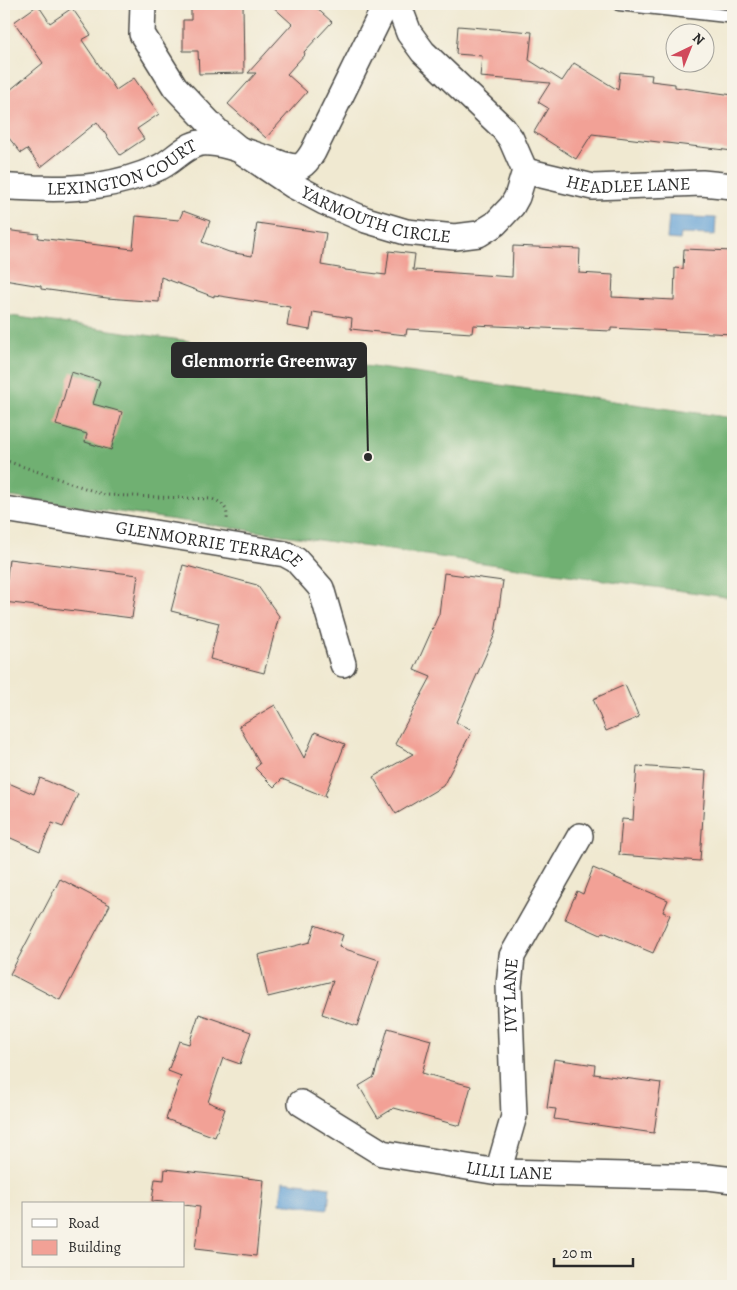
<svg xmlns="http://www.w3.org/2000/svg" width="737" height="1290" viewBox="0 0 737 1290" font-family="Alegreya,serif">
<rect width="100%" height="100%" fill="#f7f3e8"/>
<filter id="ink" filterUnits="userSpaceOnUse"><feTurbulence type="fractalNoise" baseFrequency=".02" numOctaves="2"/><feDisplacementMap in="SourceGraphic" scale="10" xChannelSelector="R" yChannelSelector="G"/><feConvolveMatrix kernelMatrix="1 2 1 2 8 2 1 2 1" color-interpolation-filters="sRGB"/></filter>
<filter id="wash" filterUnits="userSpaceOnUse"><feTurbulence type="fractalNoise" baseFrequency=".0096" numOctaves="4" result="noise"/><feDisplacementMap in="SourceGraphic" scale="20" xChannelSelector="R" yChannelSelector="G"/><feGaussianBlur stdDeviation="1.12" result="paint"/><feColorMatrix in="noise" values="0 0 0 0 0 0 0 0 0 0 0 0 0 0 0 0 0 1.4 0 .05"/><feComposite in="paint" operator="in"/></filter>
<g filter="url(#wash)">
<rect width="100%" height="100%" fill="#f0e9d1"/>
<!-- forest -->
<path fill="#6fb072" stroke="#4d6e4e" d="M4,315L733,418V598L4,496Z"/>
<!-- water -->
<g fill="#64a1d5" stroke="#486680">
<path d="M669,216L716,218L715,235L681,234L680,240L667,239Z"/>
<path d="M283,1181L330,1187L328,1209L280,1203Z"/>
</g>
<g id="blocks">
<!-- building -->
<g fill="#f2a196">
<path d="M191,4H243L244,73L199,74L198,51H183V20H191Z"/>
<path d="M270,4H312L332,22L304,52L305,54L287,74L307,92L266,138L228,104L256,73H248L292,24Z"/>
<path d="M38,5L50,23L72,8L91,35L82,40L116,90L134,78L159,114L137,129L144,139L120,155L97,122L41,167L27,149L21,153L4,132V95L43,63L14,22Z"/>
<path d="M458,26L532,32L529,60L562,81L574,63L618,90L620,72L652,75L651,81L675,84V87L733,95V151L592,134L576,159L534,132L548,108L538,102L550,83L480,77L482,56L456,54Z"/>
<path d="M183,211L210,221L202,242L229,252L252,256L257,223L326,233L321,265L345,269V270L386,275L389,251L415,254L413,270L512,277L513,246L580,249L579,273L613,275L612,297L674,300L675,268L683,269L684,249L733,251V334L611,328V331L473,325L472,333L407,329L406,335L351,329L352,318L313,312L310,330L287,326L290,307L214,295V297L161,277L159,302L107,298L41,289V286L4,280V230L39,234L38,238L133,249L136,216L179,220Z"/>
<path d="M71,372L100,381L93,404L122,412L111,450L85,442L87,434L56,425Z"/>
<path d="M9,559L138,575L132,618L4,602Z"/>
<path d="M183,565L257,585L279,616L264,673L210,659L219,623L171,611Z"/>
<path d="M444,573L503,581L495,634L456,722L472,731L443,786L396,814L373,777L413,754L395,744L431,677L414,670L439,614Z"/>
<path d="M625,685L639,717L606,731L593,699Z"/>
<path d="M275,705L304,758L315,732L345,744L325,795L326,797L282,779L274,787L255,768L260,764L239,726Z"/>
<path d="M637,766L706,771L700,861L619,855L622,819L633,820Z"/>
<path d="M40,778L78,794L63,827L52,823L40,851L4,835V781L34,794Z"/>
<path d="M593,868L668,900L663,912L670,915L653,953L603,932L601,935L565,919L577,891L583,894Z"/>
<path d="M60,879L110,905L60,1000L10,974Z"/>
<path d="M315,925L343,935L339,947L379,960L357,1026L322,1014L333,981L268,997L258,955L310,942Z"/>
<path d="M199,1014L251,1032L240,1064L223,1058L208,1102L225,1109L215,1137L166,1119L181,1076L168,1071L179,1041L189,1044Z"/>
<path d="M388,1028L431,1040L422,1073L471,1086L460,1126L394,1108L378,1118L359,1086L374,1077Z"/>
<path d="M554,1059L595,1065L594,1074L661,1083L654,1133L554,1119L556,1109L547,1108Z"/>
<path d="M165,1169L264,1180L256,1256L195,1249L200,1207L184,1205V1204L152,1201L155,1179L164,1180Z"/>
</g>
</g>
</g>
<g filter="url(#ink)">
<use href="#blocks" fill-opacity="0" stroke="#494844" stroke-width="1"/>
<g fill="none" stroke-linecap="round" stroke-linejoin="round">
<defs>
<path id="service" d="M619,4L726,16"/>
<g id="minor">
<path id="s1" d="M143,4L142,34L175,87L217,131L240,150L294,186L324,202L366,220L406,232L455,237L479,234L495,224L512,206L517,197L525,171L511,139L502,127L423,52L409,33L398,4"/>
<path id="s2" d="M525,171L593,187L702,183L733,186"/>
<path id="s3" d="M4,186C14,188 24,187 34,188C78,190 117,186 158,168C173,162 184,145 201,143C221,141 252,154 271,160C280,163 291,169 301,166C306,163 310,157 313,152L386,4"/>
<path id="s4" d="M4,509L285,554L296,560L321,588L343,664"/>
<path id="s5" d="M301,1103L382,1153L498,1172L708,1177L733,1180"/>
<path id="s6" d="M498,1172L514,1116L509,986L512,956L580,836"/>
</g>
</defs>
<!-- service casing -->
<use href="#service" stroke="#494844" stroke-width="15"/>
<!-- minor casing -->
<use href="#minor" stroke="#494844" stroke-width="28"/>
<!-- path -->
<path stroke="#494844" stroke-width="3" stroke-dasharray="1 4" stroke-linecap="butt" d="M4,460L105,495L212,499C222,502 228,508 227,519"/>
<!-- service -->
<use href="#service" stroke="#fff" stroke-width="12"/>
<!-- minor -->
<use href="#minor" stroke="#fff" stroke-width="25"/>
</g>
</g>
<g text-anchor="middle" stroke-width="4" stroke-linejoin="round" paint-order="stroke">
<!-- street labels -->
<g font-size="18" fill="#2b2b2b" stroke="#f7f3e8">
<text dy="6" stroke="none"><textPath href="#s3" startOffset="122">LEXINGTON COURT</textPath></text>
<text dy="6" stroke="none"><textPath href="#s2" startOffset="105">HEADLEE LANE</textPath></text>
<text dy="6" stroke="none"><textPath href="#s1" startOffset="336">YARMOUTH CIRCLE</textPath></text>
<text dy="6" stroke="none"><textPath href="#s4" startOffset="208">GLENMORRIE TERRACE</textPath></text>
<text dy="6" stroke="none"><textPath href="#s6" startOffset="179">IVY LANE</textPath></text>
<text dy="6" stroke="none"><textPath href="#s5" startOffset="224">LILLI LANE</textPath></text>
</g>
</g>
<!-- callouts -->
<path fill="none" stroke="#2b2b2b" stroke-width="2" d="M368 457L366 360"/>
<circle fill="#2b2b2b" stroke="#f7f3e8" stroke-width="2" cx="368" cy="457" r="5"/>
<rect fill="#2b2b2b" stroke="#2b2b2b" stroke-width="2" x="172" y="343" width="194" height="34" rx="5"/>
<g font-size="19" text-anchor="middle" font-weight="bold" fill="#fff">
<text x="269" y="367">Glenmorrie Greenway</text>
</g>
<!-- margin -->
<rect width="737" height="1290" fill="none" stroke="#f7f3e8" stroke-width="20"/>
<!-- legend -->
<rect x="22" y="1202" width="162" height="65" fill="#f7f3e8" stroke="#a5a39c"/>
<rect x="32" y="1219" width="25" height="8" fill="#ffffff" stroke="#a5a39c"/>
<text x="68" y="1228" font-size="15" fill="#2b2b2b">Road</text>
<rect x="32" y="1240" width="25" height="15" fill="#f2a196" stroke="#a5a39c"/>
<text x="68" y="1252" font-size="15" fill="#2b2b2b">Building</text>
<!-- north arrow -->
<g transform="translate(690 48) rotate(43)"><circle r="24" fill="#f7f3e8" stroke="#a5a39c"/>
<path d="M0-4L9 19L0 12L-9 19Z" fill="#d1495b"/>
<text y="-8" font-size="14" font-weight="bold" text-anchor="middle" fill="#2b2b2b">N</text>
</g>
<!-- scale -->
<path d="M554 1258v8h79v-8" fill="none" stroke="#2b2b2b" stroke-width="2.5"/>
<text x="562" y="1258" font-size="15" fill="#2b2b2b" stroke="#f7f3e8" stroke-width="4" paint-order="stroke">20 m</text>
</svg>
